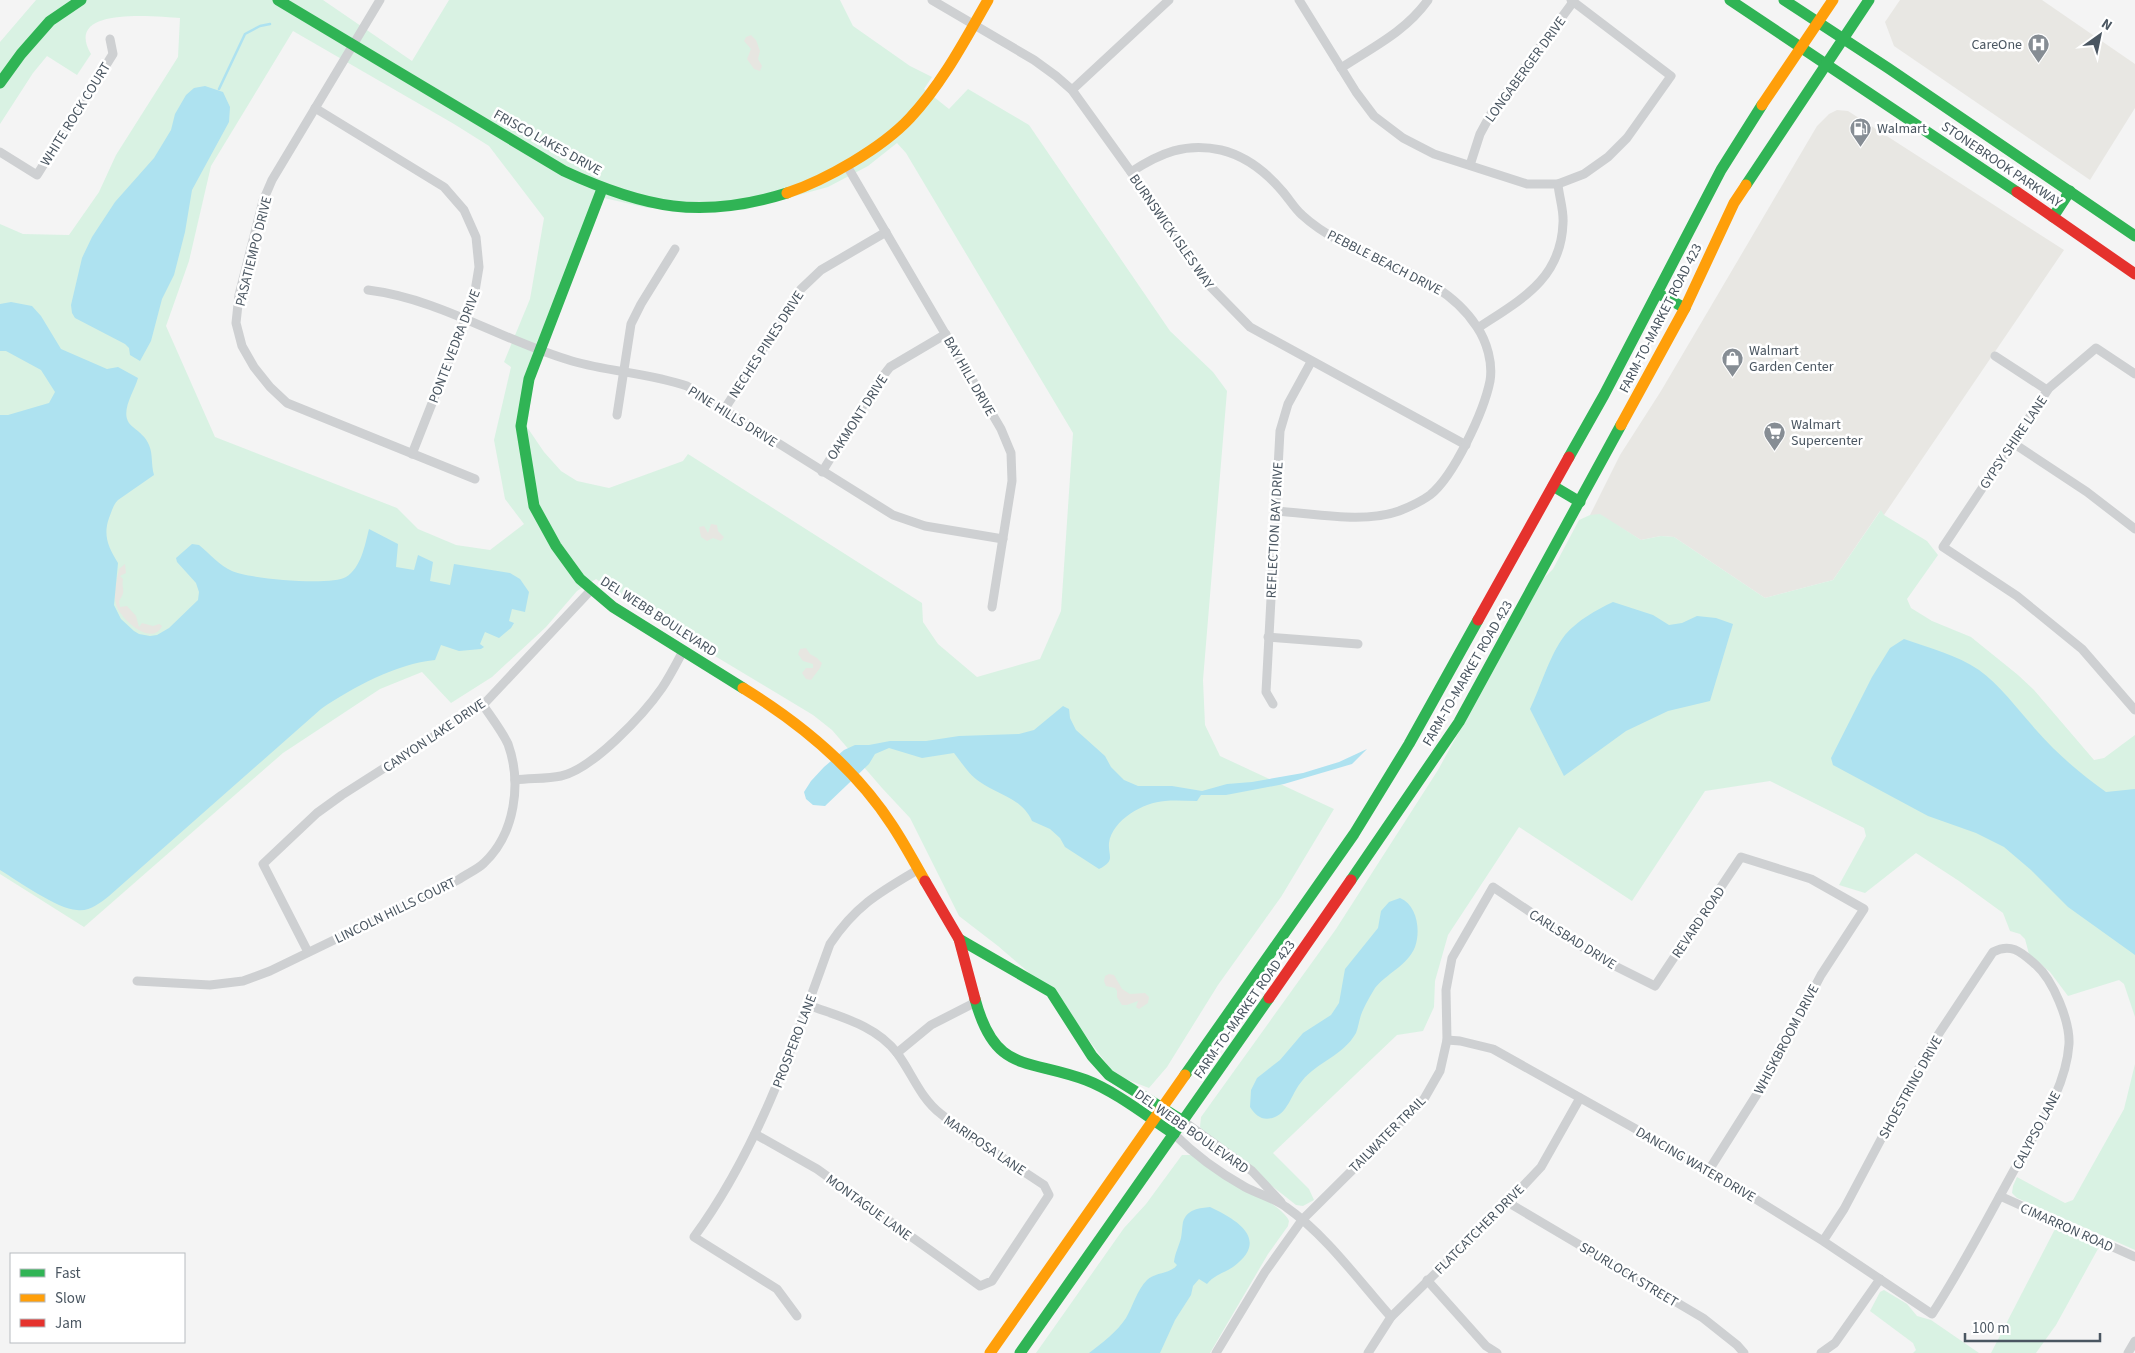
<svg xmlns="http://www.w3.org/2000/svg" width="2135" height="1353" viewBox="0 0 2135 1353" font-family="'Source Sans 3',sans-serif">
<rect width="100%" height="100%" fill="#f4f4f4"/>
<!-- commercial -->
<g fill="#e8e7e3">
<path d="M1900,0H2042L2135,64V108L2090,180L1894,46L1885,22Z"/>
<path d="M1837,110L1848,111L2064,250L1884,515L1880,511L1833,580L1765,598L1674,537L1661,536L1641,540L1600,515H1590L1620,455L1661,391L1817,126L1829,114Z"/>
</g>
<!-- green -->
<g fill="#d9f2e3" fill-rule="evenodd">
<path d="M36,0H323L412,61L449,0H840L853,26L910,66L932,77L924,89L949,109L968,89L1029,125L1170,331L1213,372L1227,391L1203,680L1205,725L1220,756L1334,809L1281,897L1218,985L1167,1067L1149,1088L1115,1075L1071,1016L1033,976L998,946L959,916L910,818L882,788L832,730L813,715L655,620L596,579L577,591L546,627L492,677L451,703L422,672L380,689L283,753L84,927L0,874V224L23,234L69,235L99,192L116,155L178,57L180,18C158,17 62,5 91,54L77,75L47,56L33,73L0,124V42ZM293,31L454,124L489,146L544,218L530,299L504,362L511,367L494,440L505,499L524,524L490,550L456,545L418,529L397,508L215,437L166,326L189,261L211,166ZM897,143L906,153L1073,433L1061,611L1040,659L977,677L938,644L923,622L922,603L688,454L683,461L609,488L577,481L561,471L544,452L527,427L534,375L604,198L648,208L744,210L828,187L868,166Z"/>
<path d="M1881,510L1884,515L1927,541L1938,555L1907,599L1911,608L1932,621L1971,637L2018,675L2034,690L2094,760L2104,758L2135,735V1017L2124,984L2119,980L2068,996L2050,972L2029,954L2025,939L2020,934L2010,931L2003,913L1959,881L1916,853L1865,893L1839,885L1866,836L1864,828L1770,781L1705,791L1632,901L1519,827L1448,935L1435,981L1434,1007L1423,1031L1397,1035L1273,1153L1309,1189L1314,1200L1303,1206L1296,1205L1205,1133L1200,1127L1201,1117L1336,929L1438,770L1543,579L1553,569L1579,520L1590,515L1600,514L1641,540L1661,536L1674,537L1765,598L1833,580Z"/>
<path d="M2135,1064V1250L2017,1198L2012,1193L2013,1186L2017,1177L2065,1203L2073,1200L2124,1109Z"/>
<path d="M1182,1155H1192C1211,1167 1283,1204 1289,1221L1288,1226L1268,1254L1210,1353H1036L1124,1228L1146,1204Z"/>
<path d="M2055,1229L2099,1247L2056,1325L2036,1353H1991Z"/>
<path d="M1884,1290L1907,1304L1917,1316L1931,1320L1979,1353H1913L1916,1350L1913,1343L1870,1311L1880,1292Z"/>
</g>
<!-- sand -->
<g fill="#e7e6e1">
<path d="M751,35L756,40L760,51L758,59L762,66L760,71L754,69L747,59L751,49L744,41L746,37Z"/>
<path d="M711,524L717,525L718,531L724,537L721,541L713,538L707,541L701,537L699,527L704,526L708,533Z"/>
<path d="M125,564L126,573L120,576L123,579C121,590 127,590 119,601L120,607L127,606L136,616L139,627L142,623L153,626L159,624L162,626C152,648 119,618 116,604C113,594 117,579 119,569Z"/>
<path d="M806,648L810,654L817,658L822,663L820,668L811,680L806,679L802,673L806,668H813V664L803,661L798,654L800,649Z"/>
<path d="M1109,974L1114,975L1122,989L1130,994L1145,993L1149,997L1148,1003L1139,1009L1136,1007L1138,1001L1127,1005H1122L1117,997V991L1115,988L1106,986L1104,981L1105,976Z"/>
</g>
<!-- water -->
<g fill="#aee2f0">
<path d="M205,86L223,92L230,107L229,122L192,190L185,232L174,275L162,299L151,341L140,361L130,355L129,348L125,344L75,318L72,313L71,305L82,258L92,237L115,202L154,158L171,130L175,114L186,95L194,88Z"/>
<path d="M11,302L32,306L41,316L61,349L107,369L118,367L138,378C134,393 117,415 133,427C139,432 146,437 149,445C153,454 151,465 154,475L118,500C113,505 112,511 109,518C103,535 108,547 118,563L114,605L121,619L134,631L139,634L150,636L157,635L169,628L198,600L199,592L196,583L177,562L176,558L192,544L199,545C209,553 220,566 232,571C249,579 331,586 346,577C361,568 365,545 369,529L398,544L396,567L414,570L418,555L433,562L430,581L450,585L454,564L510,573L520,579L529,592L525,612L512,609L509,621L514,623L511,628L499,638L485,632L480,644L484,647L481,649L459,651L441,645L435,660C396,664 353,687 321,709L109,896C100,903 89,912 77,910C57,909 18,881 0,870V415H8L49,403L55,392L41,370L6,351H0V304Z"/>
<path d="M1613,602L1653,615L1669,625L1682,623L1697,616L1716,618L1733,624L1710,701L1668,711L1626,731L1564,776L1530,709C1541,686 1550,654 1565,635C1578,620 1596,610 1613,602Z"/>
<path d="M1904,639C1929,648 1957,655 1979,670C2000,685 2020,712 2037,731C2057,754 2082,775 2106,792L2135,789V955L2068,907L2031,870L2004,847L1976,833L1928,816L1833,765L1831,758L1872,677L1890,648Z"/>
<path d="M1063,706L1069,709L1070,718L1076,730L1105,756L1111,767L1124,780L1138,786H1172L1202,791L1227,784L1252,782L1303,773L1339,762L1367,749L1352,764L1284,784L1226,795H1201L1197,801C1186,801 1176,800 1165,801C1144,802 1112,820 1109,843C1108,857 1116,860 1099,869L1065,847L1060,838L1050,829L1032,821C1022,798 998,795 980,782C969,775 962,763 954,753L922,758L889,748L875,754L869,764L825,806L813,805L806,799L804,792L811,781L824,767L844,750L855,745H869L890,741H926L959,736L1019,734L1034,730Z"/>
<path d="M1400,898C1417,905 1421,930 1415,947C1408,965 1386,974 1375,988C1370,996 1364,1007 1361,1015C1359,1021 1358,1028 1356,1033C1343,1056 1317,1062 1302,1081C1292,1092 1289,1111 1275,1117C1263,1122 1256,1116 1250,1107L1251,1090L1257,1078L1280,1060L1303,1033L1331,1015L1339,1003L1345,969L1378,928L1381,911L1389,902Z"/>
<path d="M1210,1207C1238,1220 1270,1240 1233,1267C1224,1273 1214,1275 1207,1284L1199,1279L1193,1286L1191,1295L1175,1320L1160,1353H1089C1102,1343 1117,1332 1126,1318C1133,1306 1137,1290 1147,1280C1155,1272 1171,1274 1177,1265L1174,1262C1175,1253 1179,1246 1181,1238C1182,1233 1182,1227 1183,1222C1187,1209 1200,1208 1210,1207Z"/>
</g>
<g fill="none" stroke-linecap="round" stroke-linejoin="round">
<!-- stream -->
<path stroke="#aee2f0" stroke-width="2.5" d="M219,89L245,34L260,26L270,24"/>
<!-- street -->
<g stroke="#ced0d2" stroke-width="9">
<path d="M380,0L272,180L263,201L239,295L236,323L242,346L254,367L270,387L287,403L475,479"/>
<path d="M932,0L1034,60L1056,76L1072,90L1131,172L1206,282L1250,327L1466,445"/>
<path d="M1299,0L1356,92L1374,116L1403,138L1434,154L1527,184H1558L1584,174L1608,157L1627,138L1671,76L1571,0"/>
<path d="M1341,68C1373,47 1405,32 1428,0"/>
<path d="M1072,90L1169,0"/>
<path d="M315,108L444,187L464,210L476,237L479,267L474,297L412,454"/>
<path d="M0,152L37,175L113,54L110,39"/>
<path d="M1470,165L1480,134L1492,112L1573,2"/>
<path d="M847,166L1001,429L1011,453L1012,481L992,607"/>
<path d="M1131,172C1160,153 1186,142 1221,150C1246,156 1267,173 1283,192C1289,199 1295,209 1302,215C1354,263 1437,265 1477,327C1487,342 1493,363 1490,381C1484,411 1454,476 1430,495C1422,501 1409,507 1399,511C1363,524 1313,513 1274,511"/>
<path d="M368,290C441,299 502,341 572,361C610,372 649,373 687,386L893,515L925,526L1003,539"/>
<path d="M1478,328C1520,300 1561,280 1563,223C1564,210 1559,197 1558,184"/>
<path d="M1995,356L2047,390"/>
<path d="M2135,374L2096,348L2049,388L1943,547L2017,596L2082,649L2135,710"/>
<path d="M724,410L801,289L821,270L886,232"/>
<path d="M617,415L631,324L641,304L675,249"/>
<path d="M2013,443L2087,492L2135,529"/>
<path d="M822,472L876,385L890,367L946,334"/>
<path d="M1268,637L1358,644"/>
<path d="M1273,704L1266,692L1280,431L1288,404L1311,362"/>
<path d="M515,780C530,778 546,779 561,776C593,769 644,714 662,688C670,676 676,664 683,651"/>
<path d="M308,952L263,864L317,813L342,795L483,705L591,590"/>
<path d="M137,981L210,985L243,981L270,971L458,880C466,874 477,870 484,863C515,834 522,783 508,744C502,731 491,717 483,705"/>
<path d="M1447,1040L1460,1041L1493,1049L1709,1170L1823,1241L1932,1314C1962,1268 1987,1219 2013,1172C2035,1132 2066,1090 2069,1044C2070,1021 2053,980 2036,965C2022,953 2012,942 1993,952L1930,1047L1844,1209L1823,1241"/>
<path d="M897,1053L931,1025L976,1002"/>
<path d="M1183,1121L1252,1171L1281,1202"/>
<path d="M755,1134L817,1169L980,1286L992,1281L1049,1195L1044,1185C1010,1162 973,1140 941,1114C920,1098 912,1073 897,1053C876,1025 840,1017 808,1005"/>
<path d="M1174,1134C1194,1154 1220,1173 1245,1187C1258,1194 1274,1198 1286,1207C1326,1235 1359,1281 1391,1317"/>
<path d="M2000,1196L2135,1257"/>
<path d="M1509,1201L1514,1206L1703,1318L1737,1345L1744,1353"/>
<path d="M1427,1280L1486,1346L1497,1353"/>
<path d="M797,1316L777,1289L694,1237C758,1150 793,1045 830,944C856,905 880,892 919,869"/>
<path d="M1216,1353L1265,1272L1302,1220L1424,1099L1440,1071L1447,1040L1446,990L1452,958L1493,887L1599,958L1655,986L1741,857L1811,879L1864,909L1821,975L1764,1083L1709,1170"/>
<path d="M1368,1353L1391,1317L1509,1201L1541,1167L1580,1098"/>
<path d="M1821,1353L1835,1343L1880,1279"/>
<path d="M2128,1353L2135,1341"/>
</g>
<!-- fast -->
<g stroke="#30b455" stroke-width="11">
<path d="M278,0L564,171C644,208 701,220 787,193"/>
<path d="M1730,0L2017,192"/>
<path d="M1784,0L1888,68L2135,236"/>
<path d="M0,83L21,54L50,21L81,0"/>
<path d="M1746,185L1869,0"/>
<path d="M602,189L529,379L521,426L534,506L556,546L580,579L613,607L743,688"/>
<path d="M2053,217L2070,191"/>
<path d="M1657,293L1685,308"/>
<path d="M1569,457L1604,395L1721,170L1762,105"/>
<path d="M1553,486L1580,502"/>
<path d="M1351,880L1459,722L1621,425"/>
<path d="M959,939L1051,992L1092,1056L1109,1075L1183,1121"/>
<path d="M975,999C995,1074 1027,1058 1086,1080C1115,1091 1148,1117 1174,1134"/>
<path d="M1185,1075L1354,834L1409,744L1478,620"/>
<path d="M1020,1353L1269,998"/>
</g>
<!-- slow -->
<g stroke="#ff9f0a" stroke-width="11">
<path d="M1762,105L1833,0"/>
<path d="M787,193C826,180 882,148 910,118C942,84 965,40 988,0"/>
<path d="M1621,425L1685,308L1734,203L1746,185"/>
<path d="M743,688C800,723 855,768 892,825C904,843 914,862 925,881"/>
<path d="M990,1353L1185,1075"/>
</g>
<!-- jam -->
<g stroke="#e5322d" stroke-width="11">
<path d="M2017,192L2135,274"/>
<path d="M1478,620L1569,457"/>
<path d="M925,881L959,939L975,999"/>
<path d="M1269,998L1351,880"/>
</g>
</g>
<!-- icons -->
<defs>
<symbol id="hospital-pin" viewBox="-11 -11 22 30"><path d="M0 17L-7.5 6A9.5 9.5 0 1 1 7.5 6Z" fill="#868d94" stroke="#fff"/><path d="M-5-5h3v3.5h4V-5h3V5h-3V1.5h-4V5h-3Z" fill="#fff"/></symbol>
<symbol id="fuel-pin" viewBox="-11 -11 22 30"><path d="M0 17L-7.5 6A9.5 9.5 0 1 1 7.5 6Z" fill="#868d94" stroke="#fff"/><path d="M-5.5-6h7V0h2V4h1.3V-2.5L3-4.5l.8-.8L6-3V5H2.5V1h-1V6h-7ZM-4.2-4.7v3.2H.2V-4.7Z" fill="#fff"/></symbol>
<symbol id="shop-pin" viewBox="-11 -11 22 30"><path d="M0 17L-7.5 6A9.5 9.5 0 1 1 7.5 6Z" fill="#868d94" stroke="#fff"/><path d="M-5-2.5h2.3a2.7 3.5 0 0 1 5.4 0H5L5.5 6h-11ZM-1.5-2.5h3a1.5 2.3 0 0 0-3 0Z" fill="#fff"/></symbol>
<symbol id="supermarket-pin" viewBox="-11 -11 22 30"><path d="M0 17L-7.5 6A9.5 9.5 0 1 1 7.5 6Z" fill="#868d94" stroke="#fff"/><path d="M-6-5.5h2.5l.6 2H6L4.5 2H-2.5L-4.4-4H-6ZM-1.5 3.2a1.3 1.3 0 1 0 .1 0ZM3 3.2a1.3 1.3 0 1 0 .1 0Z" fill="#fff"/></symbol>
</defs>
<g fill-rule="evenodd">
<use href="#hospital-pin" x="2026" y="32" width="25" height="34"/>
<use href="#fuel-pin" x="1848" y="116" width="25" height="34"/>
<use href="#shop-pin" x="1720" y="346" width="25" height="34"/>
<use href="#supermarket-pin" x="1762" y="420" width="25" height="34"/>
</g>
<g text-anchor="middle" stroke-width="5" stroke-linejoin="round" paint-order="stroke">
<!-- poi labels -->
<g font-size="14" fill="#4a5661" stroke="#fff" text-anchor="start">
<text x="2022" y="49" text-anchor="end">CareOne</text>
<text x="1877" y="133">Walmart</text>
<text x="1749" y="355">Walmart<tspan x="1749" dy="16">Garden Center</tspan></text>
<text x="1791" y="429">Walmart<tspan x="1791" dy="16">Supercenter</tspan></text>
</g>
<!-- street labels -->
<g font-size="14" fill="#4a5661" stroke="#fff">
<text transform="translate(1525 69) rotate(-54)" y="5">LONGABERGER DRIVE</text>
<text transform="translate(75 114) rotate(-58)" y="5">WHITE ROCK COURT</text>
<text transform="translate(548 142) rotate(29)" y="5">FRISCO LAKES DRIVE</text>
<text transform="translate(2002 164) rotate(34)" y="5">STONEBROOK PARKWAY</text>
<text transform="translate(1172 231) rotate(55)" y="5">BURNSWICK ISLES WAY</text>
<text transform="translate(253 251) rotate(-76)" y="5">PASATIEMPO DRIVE</text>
<text transform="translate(1385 262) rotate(27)" y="5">PEBBLE BEACH DRIVE</text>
<text transform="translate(1660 318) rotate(-63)" y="5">FARM-TO-MARKET ROAD 423</text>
<text transform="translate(766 344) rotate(-57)" y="5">NECHES PINES DRIVE</text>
<text transform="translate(454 346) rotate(-69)" y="5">PONTE VEDRA DRIVE</text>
<text transform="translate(970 376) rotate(60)" y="5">BAY HILL DRIVE</text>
<text transform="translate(733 416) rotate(32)" y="5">PINE HILLS DRIVE</text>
<text transform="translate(857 417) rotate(-57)" y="5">OAKMONT DRIVE</text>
<text transform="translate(2013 442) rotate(-56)" y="5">GYPSY SHIRE LANE</text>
<text transform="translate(1274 530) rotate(-87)" y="5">REFLECTION BAY DRIVE</text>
<text transform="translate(659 616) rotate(33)" y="5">DEL WEBB BOULEVARD</text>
<text transform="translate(1467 673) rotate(-60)" y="5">FARM-TO-MARKET ROAD 423</text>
<text transform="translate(434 735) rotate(-34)" y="5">CANYON LAKE DRIVE</text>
<text transform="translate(395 910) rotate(-26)" y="5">LINCOLN HILLS COURT</text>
<text transform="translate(1698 922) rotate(-56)" y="5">REVARD ROAD</text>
<text transform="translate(1573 939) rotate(32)" y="5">CARLSBAD DRIVE</text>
<text transform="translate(1244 1009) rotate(-55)" y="5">FARM-TO-MARKET ROAD 423</text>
<text transform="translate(1786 1039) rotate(-62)" y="5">WHISKBROOM DRIVE</text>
<text transform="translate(794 1041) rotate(-69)" y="5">PROSPERO LANE</text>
<text transform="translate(1910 1087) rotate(-61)" y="5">SHOESTRING DRIVE</text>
<text transform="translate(2036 1130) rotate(-62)" y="5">CALYPSO LANE</text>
<text transform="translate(1192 1131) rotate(35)" y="5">DEL WEBB BOULEVARD</text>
<text transform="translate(1387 1134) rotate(-45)" y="5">TAILWATER TRAIL</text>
<text transform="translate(985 1145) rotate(34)" y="5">MARIPOSA LANE</text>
<text transform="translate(1696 1164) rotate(30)" y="5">DANCING WATER DRIVE</text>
<text transform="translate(869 1207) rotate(36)" y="5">MONTAGUE LANE</text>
<text transform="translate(2067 1227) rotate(24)" y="5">CIMARRON ROAD</text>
<text transform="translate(1479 1229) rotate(-45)" y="5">FLATCATCHER DRIVE</text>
<text transform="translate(1629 1274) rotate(31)" y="5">SPURLOCK STREET</text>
</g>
</g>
<!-- legend -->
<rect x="10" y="1253" width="175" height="90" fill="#ffffff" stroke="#b7bbc0"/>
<rect x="20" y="1269" width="25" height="8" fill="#30b455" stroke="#b7bbc0"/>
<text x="55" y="1278" font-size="15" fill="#4a5661">Fast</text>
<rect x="20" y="1294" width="25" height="8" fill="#ff9f0a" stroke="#b7bbc0"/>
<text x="55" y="1303" font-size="15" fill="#4a5661">Slow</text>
<rect x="20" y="1319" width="25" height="8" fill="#e5322d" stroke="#b7bbc0"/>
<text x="55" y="1328" font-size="15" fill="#4a5661">Jam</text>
<!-- north arrow -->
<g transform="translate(2100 35) rotate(33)" stroke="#ffffff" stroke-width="4" paint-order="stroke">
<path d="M0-4L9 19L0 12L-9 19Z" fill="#4a5661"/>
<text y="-8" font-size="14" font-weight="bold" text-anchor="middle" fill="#4a5661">N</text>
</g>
<!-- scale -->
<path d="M1965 1333v8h135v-8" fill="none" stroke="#4a5661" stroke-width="2.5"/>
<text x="1972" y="1333" font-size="15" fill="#4a5661" stroke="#ffffff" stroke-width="4" paint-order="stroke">100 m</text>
</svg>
